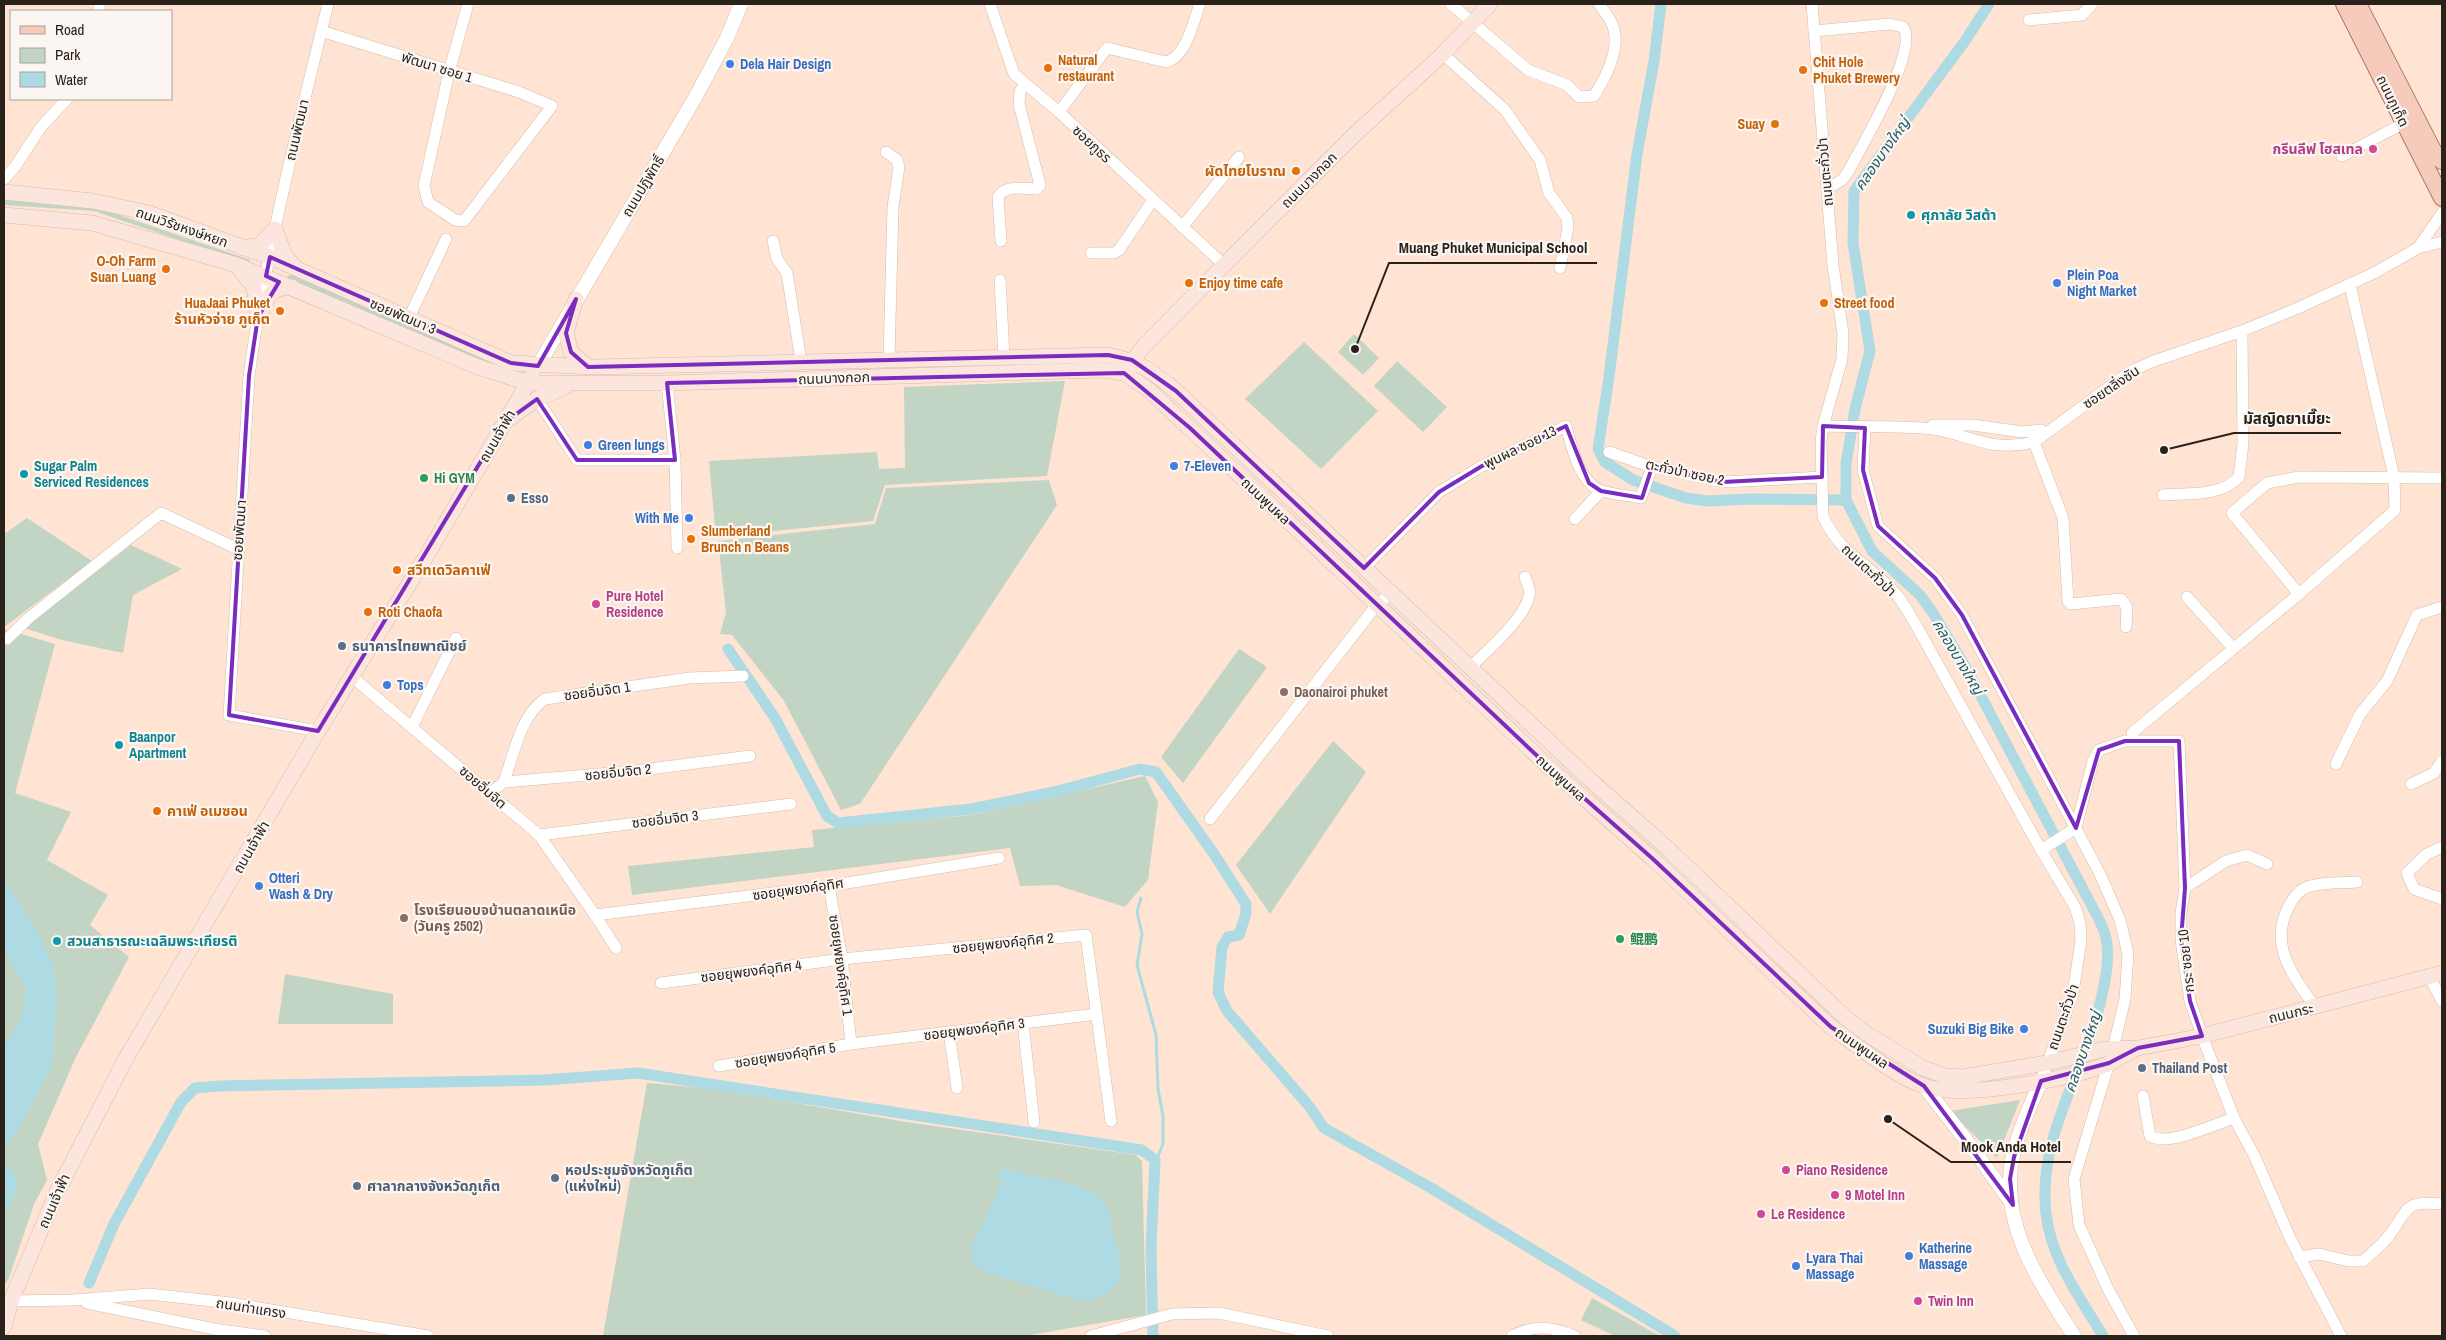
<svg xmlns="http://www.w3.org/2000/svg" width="2446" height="1340" viewBox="0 0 2446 1340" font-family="'Archivo Narrow','Noto Sans SC','Noto Sans Thai',sans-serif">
<rect width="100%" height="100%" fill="#ffe4d3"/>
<!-- green -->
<g fill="#c2d4c3">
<path d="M4,200L96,207L251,260L247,263L94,211L4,205Z"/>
<path d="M292,275L502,363L500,370L289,281L287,276Z"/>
<path d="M1354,334L1379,358L1363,375L1338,352Z"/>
<path d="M1304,342L1378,411L1321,469L1245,399Z"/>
<path d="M1397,361L1447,407L1423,432L1374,386Z"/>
<path d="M1065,381L1047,476L885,485L873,521L716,537L709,461L877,452L879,469L905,468L904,387Z"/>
<path d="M1049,480L1057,505L860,804L841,810L784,701L732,635L720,634L726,612L718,541L875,524L886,488Z"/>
<path d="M27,518L92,561L4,627V534Z"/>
<path d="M131,545L182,569L133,595L123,653L62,640L24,628Z"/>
<path d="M4,629L55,644L15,793L71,812L47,860L108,895L90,925L129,957L75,1059L38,1144L47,1180L34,1204L8,1281L4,1284Z"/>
<path d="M1239,649L1267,667L1183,783L1161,757Z"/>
<path d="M1333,741L1366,772L1270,914L1236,865Z"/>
<path d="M1145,776L1158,802L1148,880L1125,907L1056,885L1020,886L1010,848L632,895L628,866L814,847L812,830L972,815Z"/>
<path d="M285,974L393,994V1024H278Z"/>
<path d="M647,1083L715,1089L906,1122L1136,1155L1142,1161L1146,1315L1024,1336H603Z"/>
<path d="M2020,1100L1997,1158L1950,1111Z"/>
<path d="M1592,1298L1660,1336H1615L1581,1320Z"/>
</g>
<!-- water -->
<g fill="#addae3">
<path d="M4,879L33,923L53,965L57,995L52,1065L13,1139L4,1145V1047L22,1018L26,988L4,949Z"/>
<path d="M4,1165L13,1170L18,1187L4,1218Z"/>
<path d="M1001,1169C1027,1174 1071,1181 1094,1193C1109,1200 1110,1220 1113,1234C1115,1244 1121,1257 1121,1268C1120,1290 1101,1300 1081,1301L985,1272L971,1262L972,1246L1002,1183L998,1178Z"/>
</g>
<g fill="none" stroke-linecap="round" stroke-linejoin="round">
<!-- stream -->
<path stroke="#addae3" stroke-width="3" d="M1141,898L1137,912L1142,934L1137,965L1156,1035L1158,1089L1163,1116V1144L1155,1163"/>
<!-- canal -->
<g stroke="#addae3" stroke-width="11">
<path d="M1661,4L1654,61L1637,154L1609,377L1598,449L1605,462L1633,480L1686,498L1708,501L1750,499L1846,500"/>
<path d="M1989,4L1965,41L1854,191L1853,243L1870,351L1855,409L1846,464V500L1872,551L1920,595L1933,613L1965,666L2094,910C2099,919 2104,929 2106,938C2110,957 2106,977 2102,995C2087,1069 2037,1135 2046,1213C2051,1260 2080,1297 2103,1336"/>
<path d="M728,649L775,718L827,816L838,823L972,809L1058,791L1140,769L1156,772L1214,854L1246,904V914L1239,935L1228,937L1222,947L1218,992L1227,1011L1309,1106L1324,1128L1431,1188L1675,1336"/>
<path d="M89,1283L114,1224L181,1102L195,1088L220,1086L544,1080L638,1073L1142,1150L1155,1160L1151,1249L1153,1336"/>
</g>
<defs>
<g id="minor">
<path d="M990,4L1014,74L1059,112L1224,265"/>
<path d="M1451,4L1528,70L1567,85L1579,97L1594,96C1606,77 1622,46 1612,24C1609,17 1603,10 1599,4"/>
<path d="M1812,4L1833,265L1843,334L1842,359L1823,426L1821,442L1823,516C1839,554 1872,566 1897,595C1904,604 1910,615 1916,625L2041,850L2075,907L2080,923L2081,940L2073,994L2041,1081"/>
<path d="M99,11V4"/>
<path d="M2029,20L2082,15L2092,4"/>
<path d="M321,31L519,92L552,106L464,221L455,220L428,202L424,186L449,72L468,4"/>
<path d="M1814,31L1890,24L1903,27C1920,49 1861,147 1848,172L1842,180L1827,189"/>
<path d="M1443,54L1505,110L1540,160L1549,193L1567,218L1568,228L1560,268"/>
<path d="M1059,112L1107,48L1166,62C1187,56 1193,22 1200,4"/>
<path d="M886,152L896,159L899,167L893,207L889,359"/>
<path d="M2342,156L2404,123"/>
<path d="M4,179L15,167L41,127L67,99"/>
<path d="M1182,227L1239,157"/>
<path d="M773,241L777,259L787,273L801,361"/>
<path d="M1001,241L998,197C1005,184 1024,189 1036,189L1040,185L1019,104L1020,91L1026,84"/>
<path d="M2418,248L2442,213"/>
<path d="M1091,253H1114L1119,250L1153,200"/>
<path d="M1000,280L1004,356"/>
<path d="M409,318L446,239"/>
<path d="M667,383L675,460L677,548"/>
<path d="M537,399L577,460H675"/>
<path d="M1933,425H1973L2022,432L2041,430"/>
<path d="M1823,426C1856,427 1890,426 1922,428C1966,430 1985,454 2034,442L2131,371L2154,361L2242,331L2298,308L2376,272L2418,248L2442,242"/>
<path d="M1865,428L1863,470L1878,526L1935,578L1962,615L2100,874L2120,920L2128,954L2125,999L2113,1049"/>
<path d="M2034,432V442L2063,518L2068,601L2071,604L2121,599L2127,607L2126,627"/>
<path d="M1609,452L1652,467L1723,482L1822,477"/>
<path d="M2163,495C2187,493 2221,497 2239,477L2243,444L2242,331"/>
<path d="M1575,519L1601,491"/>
<path d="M1364,568L1439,492L1482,466L1566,426C1572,447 1578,479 1599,490C1611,495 1629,495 1641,498L1652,467"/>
<path d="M2299,594L2232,513L2267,483L2299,477L2442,478"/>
<path d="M2187,597L2233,648"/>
<path d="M7,639L30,617L161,513L238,549"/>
<path d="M1470,668C1487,650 1524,620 1529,596C1531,589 1527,583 1525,577"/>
<path d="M351,676L539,835L595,915L616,948"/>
<path d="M412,727L456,638"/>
<path d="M318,731L229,715L249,376C266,250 298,127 328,4"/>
<path d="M2132,733L2299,594L2395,510L2394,477L2350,285"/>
<path d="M2336,764L2360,714L2387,681L2417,615L2442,607"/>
<path d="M504,782C514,754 520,716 545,699L689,678L743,676"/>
<path d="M2411,784L2434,773L2442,761"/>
<path d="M490,793L504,782L634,771L750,756"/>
<path d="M1210,819L1372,611L1390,593"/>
<path d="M539,835L791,804"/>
<path d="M2442,847L2427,854L2407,873L2414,889L2442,899"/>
<path d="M2041,850L2076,828L2093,761L2099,750L2125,741H2179L2185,888"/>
<path d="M2267,864L2247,855L2226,861L2185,888L2181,913V940L2190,1001L2202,1036L2234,1118L2255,1157L2290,1238L2341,1336"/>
<path d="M829,886L842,959L851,1044"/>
<path d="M595,915L829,886L999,858"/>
<path d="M2430,978L2442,1001"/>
<path d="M661,983L842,959L1086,935L1111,1121"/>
<path d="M2315,1007C2293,976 2268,944 2289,906C2293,898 2298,891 2307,887C2322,882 2341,883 2357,882"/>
<path d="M1023,1023L1034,1122"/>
<path d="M949,1032L957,1088"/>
<path d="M2109,1063L2074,1179L2079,1225L2108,1289L2134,1336"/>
<path d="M719,1066L851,1044L1097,1014"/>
<path d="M2143,1096L2150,1136C2168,1147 2215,1124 2234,1118"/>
<path d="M2299,1257L2319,1254L2348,1261H2363C2371,1253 2381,1246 2388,1237C2409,1210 2402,1200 2442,1204"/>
<path d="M11,1301L73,1300L150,1294L230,1303L428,1336"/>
<path d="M87,1303L214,1329L265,1336"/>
<path d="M1091,1336L1172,1314L1219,1313L1328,1336"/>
<path d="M1512,1336C1535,1324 1552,1327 1575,1336"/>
</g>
<g id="tertiary">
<path d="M538,366L696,96L727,38L741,4"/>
<path d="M2041,1081C2028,1112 2011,1145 2010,1179C2008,1238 2044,1289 2074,1336"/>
<path d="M1924,1086L1976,1153L2011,1202"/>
</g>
<g id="secondary">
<path d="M4,192L93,201L149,213L270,257L511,363L593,367L1108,355C1141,362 1150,370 1176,391L1587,777L1665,846L1846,1018L1867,1034L1923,1068L1945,1076L1963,1077L2047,1063L2105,1049L2138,1048L2202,1036L2442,973"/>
<path d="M4,215L92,223L237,265L478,367L528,383H667L1103,370L1124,373L1149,390L1549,767L1653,859L1831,1027C1857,1045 1894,1076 1924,1086C1964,1100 2068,1079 2108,1064C2117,1060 2126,1054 2135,1049"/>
<path d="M243,248L260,245L275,229L285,256L295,267"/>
<path d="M238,267L254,287L258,317"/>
<path d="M576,299L566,333L571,352L588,367"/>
<path d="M259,316C268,297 270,287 292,287"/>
<path d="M1128,367L1143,347L1224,265L1354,135L1443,54L1490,4"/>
<path d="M509,419L537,399L565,387"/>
<path d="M4,1327L11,1301L57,1192L125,1060L318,731L427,555L532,376"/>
</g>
<g id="primary">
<path d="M2344,4L2442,198"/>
<path d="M2358,4L2436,156L2442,161"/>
</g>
</defs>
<!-- minor casing -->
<use href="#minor" stroke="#d5bcab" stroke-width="12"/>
<!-- tertiary casing -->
<use href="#tertiary" stroke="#d5bcab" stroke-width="15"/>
<!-- secondary casing -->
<use href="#secondary" stroke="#d5bcab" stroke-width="16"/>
<!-- primary casing -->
<use href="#primary" stroke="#ac7965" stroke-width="18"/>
<!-- minor -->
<use href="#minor" stroke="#fff" stroke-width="11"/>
<!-- tertiary -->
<use href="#tertiary" stroke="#fff" stroke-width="14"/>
<!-- secondary -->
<use href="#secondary" stroke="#fbe5dd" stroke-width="15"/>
<!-- primary -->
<use href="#primary" stroke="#f7cbbb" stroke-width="16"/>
</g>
<!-- marked area -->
<path fill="none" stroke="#7b2cbf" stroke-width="4" stroke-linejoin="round" d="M270,257L511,363L538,366L576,299L566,333L571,352L588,367L1108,355L1132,360L1176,391L1364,568L1439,492L1482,466L1566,426L1589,483L1601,491L1642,498L1652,467L1723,482L1822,477L1823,426L1865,428L1863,470L1878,526L1935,578L1962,615L2076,828L2099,750L2125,741H2179L2185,888L2181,940L2190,1001L2202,1036L2138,1048L2109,1063L2041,1081L2014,1157L2010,1179L2013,1205L1924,1086L1831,1027L1653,859L1549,767L1190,428L1124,373L667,383L675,460H577L537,399L504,423L318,731L229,715L249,376L258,317L279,282L266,276Z"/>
<!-- markers -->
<g fill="#3f7fe0" stroke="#fbf6f2" stroke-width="2">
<circle cx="730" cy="64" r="5"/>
<circle cx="2057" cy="283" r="5"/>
<circle cx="588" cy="445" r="5"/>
<circle cx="1174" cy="466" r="5"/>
<circle cx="689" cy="518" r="5"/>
<circle cx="387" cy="685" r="5"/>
<circle cx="259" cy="886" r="5"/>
<circle cx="2024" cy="1029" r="5"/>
<circle cx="1909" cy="1256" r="5"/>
<circle cx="1796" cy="1266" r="5"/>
</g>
<g fill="#e8710a" stroke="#fbf6f2" stroke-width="2">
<circle cx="1048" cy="68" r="5"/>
<circle cx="1803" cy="70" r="5"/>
<circle cx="1775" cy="124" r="5"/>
<circle cx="1296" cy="171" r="5"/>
<circle cx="166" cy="269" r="5"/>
<circle cx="1189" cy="283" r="5"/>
<circle cx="1824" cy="303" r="5"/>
<circle cx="280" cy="311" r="5"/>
<circle cx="691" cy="539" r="5"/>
<circle cx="397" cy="570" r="5"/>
<circle cx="368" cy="612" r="5"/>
<circle cx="157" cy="811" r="5"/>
</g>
<g fill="#d1479c" stroke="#fbf6f2" stroke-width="2">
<circle cx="2373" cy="149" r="5"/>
<circle cx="596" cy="604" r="5"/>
<circle cx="1786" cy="1170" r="5"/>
<circle cx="1835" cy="1195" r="5"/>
<circle cx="1761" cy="1214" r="5"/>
<circle cx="1918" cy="1301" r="5"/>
</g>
<g fill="#0f9aa8" stroke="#fbf6f2" stroke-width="2">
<circle cx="1911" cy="215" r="5"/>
<circle cx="24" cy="474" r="5"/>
<circle cx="119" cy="745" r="5"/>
<circle cx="57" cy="941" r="5"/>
</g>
<g fill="#2e9e5b" stroke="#fbf6f2" stroke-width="2">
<circle cx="424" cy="478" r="5"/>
<circle cx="1620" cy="939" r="5"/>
</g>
<g fill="#5c6f8a" stroke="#fbf6f2" stroke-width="2">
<circle cx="511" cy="498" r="5"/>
<circle cx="342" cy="646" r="5"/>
<circle cx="2142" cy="1068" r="5"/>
<circle cx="555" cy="1178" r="5"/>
<circle cx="357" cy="1186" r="5"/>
</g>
<g fill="#8d6e63" stroke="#fbf6f2" stroke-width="2">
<circle cx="1284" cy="692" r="5"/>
<circle cx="404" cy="918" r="5"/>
</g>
<g text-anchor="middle" stroke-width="4.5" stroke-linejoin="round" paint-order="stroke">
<!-- food labels -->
<g font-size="14" font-weight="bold" fill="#c56008" stroke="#fbf6f2" text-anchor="start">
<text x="1058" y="65">Natural<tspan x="1058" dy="16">restaurant</tspan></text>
<text x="1813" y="67">Chit Hole<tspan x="1813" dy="16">Phuket Brewery</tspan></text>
<text x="1765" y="129" text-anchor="end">Suay</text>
<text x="1286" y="176" text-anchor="end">ผัดไทยโบราณ</text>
<text x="156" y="266" text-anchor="end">O-Oh Farm<tspan x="156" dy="16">Suan Luang</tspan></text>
<text x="1199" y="288">Enjoy time cafe</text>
<text x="270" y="308" text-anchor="end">HuaJaai Phuket<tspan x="270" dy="16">ร้านหัวจ่าย ภูเก็ต</tspan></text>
<text x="1834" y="308">Street food</text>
<text x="701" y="536">Slumberland<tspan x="701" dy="16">Brunch n Beans</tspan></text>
<text x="407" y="575">สวีทเดวิลคาเฟ่</text>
<text x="378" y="617">Roti Chaofa</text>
<text x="167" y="816">คาเฟ่ อเมซอน</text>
</g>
<!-- shop labels -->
<g font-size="14" font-weight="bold" fill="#366cbe" stroke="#fbf6f2" text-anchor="start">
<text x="740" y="69">Dela Hair Design</text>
<text x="2067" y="280">Plein Poa<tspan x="2067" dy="16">Night Market</tspan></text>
<text x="598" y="450">Green lungs</text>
<text x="1184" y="471">7-Eleven</text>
<text x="679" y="523" text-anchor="end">With Me</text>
<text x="397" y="690">Tops</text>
<text x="269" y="883">Otteri<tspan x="269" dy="16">Wash &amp; Dry</tspan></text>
<text x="2014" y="1034" text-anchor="end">Suzuki Big Bike</text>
<text x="1919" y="1253">Katherine<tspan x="1919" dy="16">Massage</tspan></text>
<text x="1806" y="1263">Lyara Thai<tspan x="1806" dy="16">Massage</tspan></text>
</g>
<!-- street labels -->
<g font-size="14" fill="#2a211a" stroke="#fbf6f2">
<text transform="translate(437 67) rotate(17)" y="5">พัฒนา ซอย 1</text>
<text transform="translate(2393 101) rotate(64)" y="5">ถนนภูเก็ต</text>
<text transform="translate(297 130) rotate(-77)" y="5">ถนนพัฒนา</text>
<text transform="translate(1092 144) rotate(43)" y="5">ซอยภูธร</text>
<text transform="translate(1825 172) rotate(-95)" y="5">ถนนตะกั่วป่า</text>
<text transform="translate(1309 180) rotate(-45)" y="5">ถนนบางกอก</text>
<text transform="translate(643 186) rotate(-59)" y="5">ถนนปฏิพัทธิ์</text>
<text transform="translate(182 227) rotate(19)" y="5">ถนนวิรัชหงษ์หยก</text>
<text transform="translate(403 316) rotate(23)" y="5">ซอยพัฒนา 3</text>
<text transform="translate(834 378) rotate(-2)" y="5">ถนนบางกอก</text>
<text transform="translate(2111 387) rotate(-34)" y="5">ซอยตลิ่งชัน</text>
<text transform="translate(497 436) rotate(-60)" y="5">ถนนเจ้าฟ้า</text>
<text transform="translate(1520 447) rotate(-26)" y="5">พูนผล ซอย 13</text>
<text transform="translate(1685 472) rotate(12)" y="5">ตะกั่วป่า ซอย 2</text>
<text transform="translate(1266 501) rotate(43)" y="5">ถนนพูนผล</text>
<text transform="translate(239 530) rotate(-86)" y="5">ซอยพัฒนา</text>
<text transform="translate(1869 570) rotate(43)" y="5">ถนนตะกั่วป่า</text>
<text transform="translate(597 691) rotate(-8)" y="5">ซอยอิ่มจิต 1</text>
<text transform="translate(618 772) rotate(-6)" y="5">ซอยอิ่มจิต 2</text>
<text transform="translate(1561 778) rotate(42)" y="5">ถนนพูนผล</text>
<text transform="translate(483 787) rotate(41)" y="5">ซอยอิ่มจิต</text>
<text transform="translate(665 819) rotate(-7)" y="5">ซอยอิ่มจิต 3</text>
<text transform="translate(251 847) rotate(-60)" y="5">ถนนเจ้าฟ้า</text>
<text transform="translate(798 889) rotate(-8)" y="5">ซอยยุพยงค์อุทิศ</text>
<text transform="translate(1003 943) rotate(-6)" y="5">ซอยยุพยงค์อุทิศ 2</text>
<text transform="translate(2186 961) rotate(-96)" y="5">กระ ซอย 10</text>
<text transform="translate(841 965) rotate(82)" y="5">ซอยยุพยงค์อุทิศ 1</text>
<text transform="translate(751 971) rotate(-7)" y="5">ซอยยุพยงค์อุทิศ 4</text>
<text transform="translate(2291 1013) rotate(-14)" y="5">ถนนกระ</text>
<text transform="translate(2063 1017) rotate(-71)" y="5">ถนนตะกั่วป่า</text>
<text transform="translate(974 1029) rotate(-7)" y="5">ซอยยุพยงค์อุทิศ 3</text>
<text transform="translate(1862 1048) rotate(34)" y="5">ถนนพูนผล</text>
<text transform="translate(785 1055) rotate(-9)" y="5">ซอยยุพยงค์อุทิศ 5</text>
<text transform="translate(54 1201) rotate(-66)" y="5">ถนนเจ้าฟ้า</text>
<text transform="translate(251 1308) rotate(9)" y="5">ถนนท่าแครง</text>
</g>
<!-- hotel labels -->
<g font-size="14" font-weight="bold" fill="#b23c85" stroke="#fbf6f2" text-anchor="start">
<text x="2363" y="154" text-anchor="end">กรีนลีฟ โฮสเทล</text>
<text x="606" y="601">Pure Hotel<tspan x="606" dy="16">Residence</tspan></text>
<text x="1796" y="1175">Piano Residence</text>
<text x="1845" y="1200">9 Motel Inn</text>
<text x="1771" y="1219">Le Residence</text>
<text x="1928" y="1306">Twin Inn</text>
</g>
<!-- culture labels -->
<g font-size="14" font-weight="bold" fill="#0d838f" stroke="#fbf6f2" text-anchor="start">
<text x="1921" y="220">ศุภาลัย วิสต้า</text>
<text x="34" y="471">Sugar Palm<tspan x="34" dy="16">Serviced Residences</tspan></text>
<text x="129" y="742">Baanpor<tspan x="129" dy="16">Apartment</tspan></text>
<text x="67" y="946">สวนสาธารณะเฉลิมพระเกียรติ</text>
</g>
<!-- leisure labels -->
<g font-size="14" font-weight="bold" fill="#27864d" stroke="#fbf6f2" text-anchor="start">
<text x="434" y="483">Hi GYM</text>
<text x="1630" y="944">鲲鹏</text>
</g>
<!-- service labels -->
<g font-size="14" font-weight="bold" fill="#4e5e75" stroke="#fbf6f2" text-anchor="start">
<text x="521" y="503">Esso</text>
<text x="352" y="651">ธนาคารไทยพาณิชย์</text>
<text x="2152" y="1073">Thailand Post</text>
<text x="565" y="1175">หอประชุมจังหวัดภูเก็ต<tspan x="565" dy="16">(แห่งใหม่)</tspan></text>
<text x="367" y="1191">ศาลากลางจังหวัดภูเก็ต</text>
</g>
<!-- education labels -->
<g font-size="14" font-weight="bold" fill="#785e54" stroke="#fbf6f2" text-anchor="start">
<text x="1294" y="697">Daonairoi phuket</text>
<text x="414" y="915">โรงเรียนอบจบ้านตลาดเหนือ<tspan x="414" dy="16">(วันครู 2502)</tspan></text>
</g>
<!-- water labels -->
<g font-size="15" font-style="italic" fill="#1f5c67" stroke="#fbf6f2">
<text transform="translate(1882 154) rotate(-55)" y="5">คลองบางใหญ่</text>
<text transform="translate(1958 657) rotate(59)" y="5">คลองบางใหญ่</text>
<text transform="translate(2083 1052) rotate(-71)" y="5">คลองบางใหญ่</text>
</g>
</g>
<!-- callouts -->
<path fill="none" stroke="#2a211a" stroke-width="2" d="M1355 349L1389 263H1597M2164 450L2234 433H2341M1888 1119L1951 1162H2071"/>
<g fill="#2a211a" stroke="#fbf6f2" stroke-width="2">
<circle cx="1355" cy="349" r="5"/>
<circle cx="2164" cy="450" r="5"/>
<circle cx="1888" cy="1119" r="5"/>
</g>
<g font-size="15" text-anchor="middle" font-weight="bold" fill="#2a211a" stroke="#fbf6f2" stroke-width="4.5" stroke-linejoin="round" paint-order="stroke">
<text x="1493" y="253">Muang Phuket Municipal School</text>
<text x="2287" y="424">มัสญิดยาเมี๊ยะ</text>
<text x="2011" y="1152">Mook Anda Hotel</text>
</g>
<!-- border -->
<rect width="2446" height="1340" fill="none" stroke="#2a211a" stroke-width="10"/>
<!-- legend -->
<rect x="10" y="10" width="162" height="90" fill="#fbf6f2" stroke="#a7a19c"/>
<rect x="20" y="26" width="25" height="8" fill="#f7cbbb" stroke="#a7a19c"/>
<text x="55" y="35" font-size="15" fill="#2a211a">Road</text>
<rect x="20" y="48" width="25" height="15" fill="#c2d4c3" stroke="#a7a19c"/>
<text x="55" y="60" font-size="15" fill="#2a211a">Park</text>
<rect x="20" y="72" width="25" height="15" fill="#addae3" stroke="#a7a19c"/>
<text x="55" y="85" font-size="15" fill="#2a211a">Water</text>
</svg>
